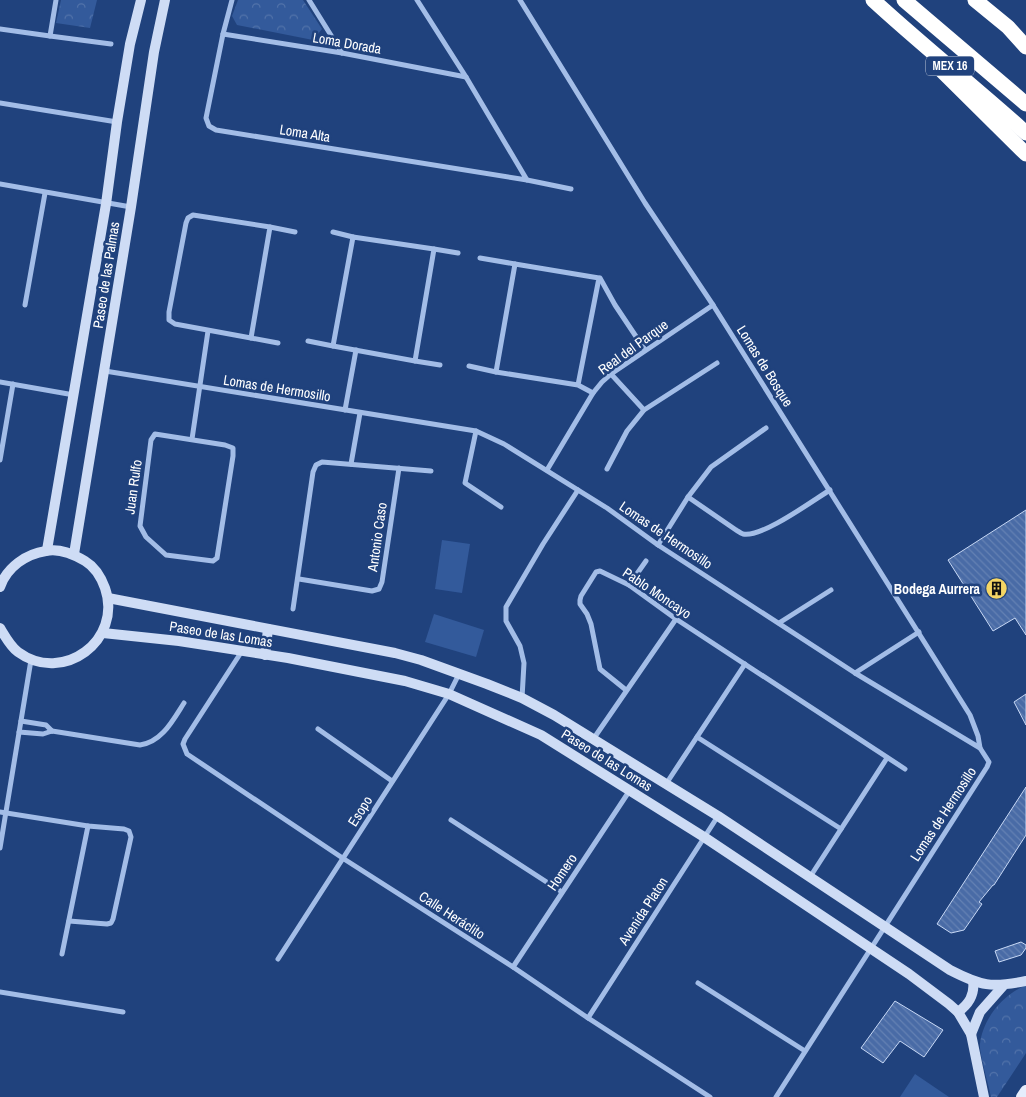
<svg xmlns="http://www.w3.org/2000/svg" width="1026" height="1097" viewBox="0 0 1026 1097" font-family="'Archivo Narrow',sans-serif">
<defs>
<pattern id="park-crowns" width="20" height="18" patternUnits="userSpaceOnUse" patternTransform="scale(1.25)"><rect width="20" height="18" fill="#335a9b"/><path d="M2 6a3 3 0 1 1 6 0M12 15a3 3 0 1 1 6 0" fill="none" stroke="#5273aa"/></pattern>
<pattern id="building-back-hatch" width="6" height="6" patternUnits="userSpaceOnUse" patternTransform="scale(1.25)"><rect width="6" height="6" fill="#496ba6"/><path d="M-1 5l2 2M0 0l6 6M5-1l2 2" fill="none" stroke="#6481b3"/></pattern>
</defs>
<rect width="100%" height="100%" fill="#20427d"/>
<!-- grass -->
<g fill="#335a9b">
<path d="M442,540L470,544L462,593L435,589Z"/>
<path d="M434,614L484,630L476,657L425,642Z"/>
<path d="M915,1074L949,1097H900Z"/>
</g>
<!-- park -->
<g fill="url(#park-crowns)">
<path d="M61,0H97L90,28L56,23Z"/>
<path d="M238,0H303L322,29L313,40L237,25L232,16Z"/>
<path d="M1026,985V1053L997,1097H991C989,1086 979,1053 980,1044C983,1018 1003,995 1026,985Z"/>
</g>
<!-- building -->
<g fill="url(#building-back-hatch)" stroke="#c7d8f5">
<path d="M1026,510V635L1015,618L993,631L948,560Z"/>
<path d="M1026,694V725L1014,702Z"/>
<path d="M1026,787V835L994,885H993L979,902L982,904L964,930L951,933L937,924Z"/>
<path d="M1021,942L1026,945V948L1021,955L999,962L995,951Z"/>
<path d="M895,1001L943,1030L924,1057L900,1041L883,1063L861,1048Z"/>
</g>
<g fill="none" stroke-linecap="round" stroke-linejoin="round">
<!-- street -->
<g stroke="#a3bde7" stroke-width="5">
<path d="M232,0L223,34L206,118L209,126L216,130L527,180L466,77L417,0"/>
<path d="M309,0L342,53"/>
<path d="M520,0L645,203L713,305L970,715L978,736L980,748"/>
<path d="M0,29L50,36L56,0"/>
<path d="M223,34L342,53L466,77"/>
<path d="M50,36L111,44"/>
<path d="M0,103L117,122"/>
<path d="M527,180L571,189"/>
<path d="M0,184L131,207"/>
<path d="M193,215L270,227L251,338L175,324L169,320V312L186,223L188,218Z"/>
<path d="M270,227L295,232"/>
<path d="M333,232L353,237"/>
<path d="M353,237L434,249L415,361L333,346Z"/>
<path d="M434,249L458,253"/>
<path d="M480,258L515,264"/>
<path d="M600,278L615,305L645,350"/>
<path d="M25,305L45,193"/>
<path d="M251,338L278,343"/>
<path d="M308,341L333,346"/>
<path d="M415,361L440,365"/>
<path d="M469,366L496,372"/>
<path d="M105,371L476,431L504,444L607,508L658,545L855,673L980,748L989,762L987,767L776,1097"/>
<path d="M611,374L644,410"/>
<path d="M0,382L74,395"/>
<path d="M578,385L599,278L515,264L496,372L578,385L593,393"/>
<path d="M345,410L356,350"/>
<path d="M476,431L465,483L501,507"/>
<path d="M155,434L225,445L233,448V456L217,558L213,561L166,555L146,537L140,526L151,440Z"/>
<path d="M192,439L208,331"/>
<path d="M0,460L13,384"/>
<path d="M351,464L360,413"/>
<path d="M607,469L627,431L644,410L717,363"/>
<path d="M547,470L593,393L602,382L611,374L713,305"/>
<path d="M688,497L736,530C738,531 740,533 743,534C762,538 812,501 830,490"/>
<path d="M658,545L688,497L711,467L766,428"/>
<path d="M299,579L372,591L379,589L382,582L399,468"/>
<path d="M629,585L646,561"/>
<path d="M293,609L313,472L316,465L322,462L431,471"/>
<path d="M779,623L831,590"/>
<path d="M242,651L185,739L183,744L187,754L344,859L513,967L588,1018L710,1097"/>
<path d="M855,673L919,632"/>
<path d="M626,690L600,669L591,624L587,614L580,604V600L581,596L596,572L600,571L629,585L676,619L905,769"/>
<path d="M522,698L524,663L520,646L506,621V607L543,544L578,490"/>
<path d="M21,721L46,725L52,731"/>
<path d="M318,729L392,781"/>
<path d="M19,732L43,734L52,731L140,745C162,742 173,720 184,703"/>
<path d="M697,737L841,829"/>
<path d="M594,738L676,619"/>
<path d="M666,784L745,664"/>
<path d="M0,812L88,826L124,829L129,831L131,837L113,919L111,923L107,924L69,921"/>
<path d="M451,820L562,892"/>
<path d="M0,848L31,660"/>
<path d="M810,877L887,758"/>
<path d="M62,954L88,826"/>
<path d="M278,959L449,694L459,674"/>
<path d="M513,967L630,790"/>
<path d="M698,983L805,1051"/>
<path d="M0,992L123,1012"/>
<path d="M588,1018L718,816"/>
</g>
<!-- secondary -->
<g stroke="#cedcf5" stroke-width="10">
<path d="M47,550L106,204L117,122L130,44L141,0"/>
<path d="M74,554L131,207L154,52L165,0"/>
<path d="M0,587C7,567 26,554 46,551C60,548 73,554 85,561C95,567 101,577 105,588C123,640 63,685 18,652C10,646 5,636 0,628"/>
<path d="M108,598L395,653L421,660L487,684L522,698L554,715L718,816L950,970C981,986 991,988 1026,981"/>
<path d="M103,633L179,641L288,658L405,681L449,694L541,735L704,837L909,974L949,1004L958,1012L971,1034L984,1097"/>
<path d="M265,655L268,629"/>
<path d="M958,1012C969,1004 975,995 973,981"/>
<path d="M971,1034L980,1012L1003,986"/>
</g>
<!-- primary -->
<path stroke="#e5edfd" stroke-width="12" d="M1022,1097L1026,1091"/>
<!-- highway -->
<g stroke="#fff" stroke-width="15">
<path d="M873,0C923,46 976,88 1026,133"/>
<path d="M904,0L1026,104"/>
<path d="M975,0L1008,27L1026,47"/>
<path d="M939,68L1026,154"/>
</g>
</g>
<!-- icons -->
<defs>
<symbol id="building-disc" viewBox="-11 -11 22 22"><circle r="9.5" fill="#f4d564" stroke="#20427d"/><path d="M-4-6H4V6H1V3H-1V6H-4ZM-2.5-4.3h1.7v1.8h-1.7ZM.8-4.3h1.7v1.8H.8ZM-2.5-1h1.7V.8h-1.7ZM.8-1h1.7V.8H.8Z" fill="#111"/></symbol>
</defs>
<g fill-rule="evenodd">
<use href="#building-disc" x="984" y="576" width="25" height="25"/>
</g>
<g text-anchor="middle" stroke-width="5" stroke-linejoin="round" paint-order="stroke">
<!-- shield labels -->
<rect fill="#20427d" stroke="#bcc6d8" stroke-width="1" x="926" y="56.5" width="48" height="19" rx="4"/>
<g font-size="12" font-weight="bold" fill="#fff">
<text x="950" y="70">MEX 16</text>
</g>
<!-- street labels -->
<g font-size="14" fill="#fff" stroke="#20427d">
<text transform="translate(347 43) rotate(10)" y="5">Loma Dorada</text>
<text transform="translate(305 133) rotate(9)" y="5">Loma Alta</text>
<text transform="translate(106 275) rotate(-81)" y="5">Paseo de las Palmas</text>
<text transform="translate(633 347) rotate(-36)" y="5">Real del Parque</text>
<text transform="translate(765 366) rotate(58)" y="5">Lomas de Bosque</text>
<text transform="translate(277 388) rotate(9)" y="5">Lomas de Hermosillo</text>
<text transform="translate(133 487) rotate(-82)" y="5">Juan Rulfo</text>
<text transform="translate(666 535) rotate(34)" y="5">Lomas de Hermosillo</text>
<text transform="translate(377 537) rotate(-82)" y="5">Antonio Caso</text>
<text transform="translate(657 593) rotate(34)" y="5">Pablo Moncayo</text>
<text transform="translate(221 634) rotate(9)" y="5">Paseo de las Lomas</text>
<text transform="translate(607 760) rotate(32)" y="5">Paseo de las Lomas</text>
<text transform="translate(360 811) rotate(-58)" y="5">Esopo</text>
<text transform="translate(943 814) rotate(-57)" y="5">Lomas de Hermosillo</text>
<text transform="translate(562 872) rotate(-56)" y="5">Homero</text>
<text transform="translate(643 911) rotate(-57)" y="5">Avenida Platon</text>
<text transform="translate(452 915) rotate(33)" y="5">Calle Heráclito</text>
</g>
<!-- poi labels -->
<g font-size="14" font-weight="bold" fill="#fff" stroke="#20427d" text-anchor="end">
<text x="980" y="594">Bodega Aurrera</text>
</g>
</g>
</svg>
